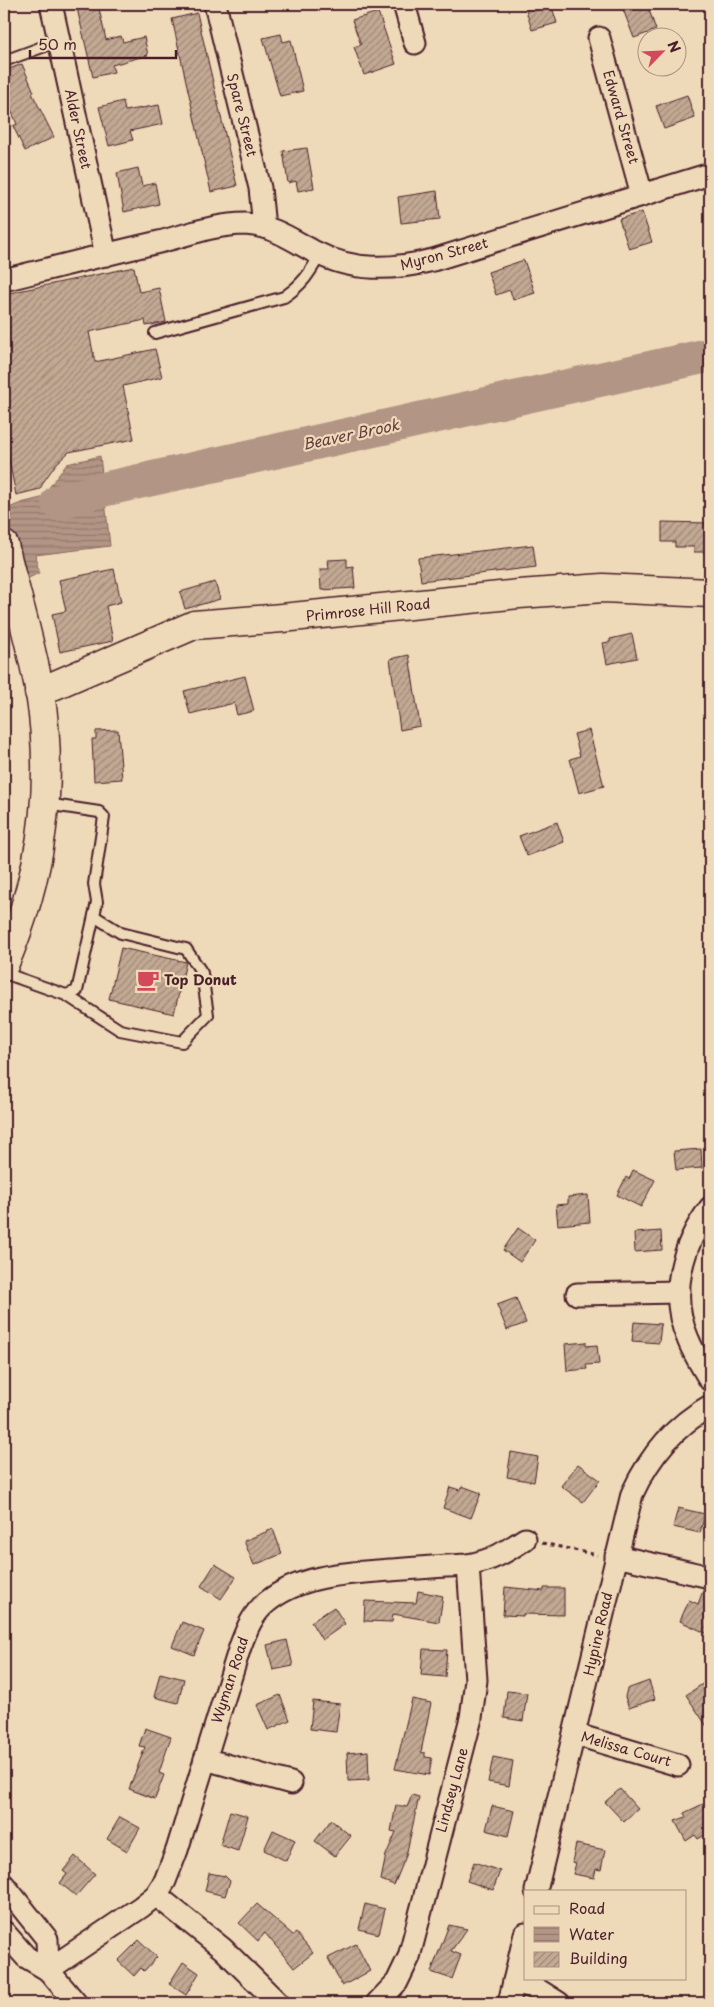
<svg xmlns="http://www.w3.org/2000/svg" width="714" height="2007" viewBox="0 0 714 2007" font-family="'Playpen Sans',sans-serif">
<defs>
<pattern id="water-rules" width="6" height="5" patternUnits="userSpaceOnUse" patternTransform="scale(1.25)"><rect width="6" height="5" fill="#b29584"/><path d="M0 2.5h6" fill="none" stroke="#93796c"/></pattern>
<pattern id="building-hatch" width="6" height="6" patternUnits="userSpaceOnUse" patternTransform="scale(1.25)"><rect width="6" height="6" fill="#c2a993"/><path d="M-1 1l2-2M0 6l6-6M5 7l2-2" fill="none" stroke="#a08978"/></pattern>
</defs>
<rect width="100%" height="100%" fill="#eedab8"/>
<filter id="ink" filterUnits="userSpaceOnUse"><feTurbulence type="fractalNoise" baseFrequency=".02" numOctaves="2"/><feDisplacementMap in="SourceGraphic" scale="10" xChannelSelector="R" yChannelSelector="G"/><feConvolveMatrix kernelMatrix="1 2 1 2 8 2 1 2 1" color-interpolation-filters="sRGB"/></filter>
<g filter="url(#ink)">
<!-- water -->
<path fill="url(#water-rules)" stroke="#886660" d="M100,456L110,546L35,555L39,573L4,590V510L21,503L41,498L67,464Z"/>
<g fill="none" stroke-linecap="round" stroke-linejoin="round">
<!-- river -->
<path stroke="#b29584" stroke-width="35" d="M58,502L105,489L710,355"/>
</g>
<!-- building -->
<g fill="url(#building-hatch)" stroke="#4a1f2b">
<path d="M76,4H98L106,40L121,36L123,42L144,37L148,55L112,65L114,72L93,77Z"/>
<path d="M524,4H551L557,23L532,30Z"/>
<path d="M621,4H647L656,30L634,38Z"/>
<path d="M378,12L396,64L364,75L354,47L361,45L352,20Z"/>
<path d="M197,13L237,186L211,192L172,19Z"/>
<path d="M281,34L283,42L291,40L303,91L280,96L263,38Z"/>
<path d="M22,64L34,92L32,93L54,137L25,151L13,126L17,124L4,94V71Z"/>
<path d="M687,95L695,118L664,129L656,106Z"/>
<path d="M123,101L125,111L159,105L163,124L130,131L133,140L109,146L99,107Z"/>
<path d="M307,148L314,188L298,191L296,181L288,183L283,151Z"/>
<path d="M138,168L142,186L155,183L159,204L124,212L117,173Z"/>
<path d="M437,191L440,219L401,223L398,197Z"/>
<path d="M642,212L652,242L629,249L619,219Z"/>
<path d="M524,260L535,293L513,300L510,290L496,295L488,272Z"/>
<path d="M134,267L139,292L159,288L166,322L146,326L145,320L89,332L95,362L155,349L162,377L123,386L134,439L69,452L56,464L44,481L40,489L16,495L4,435V294Z"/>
<path d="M662,522L710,523V552H694V547H675V542H662Z"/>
<path d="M533,545L536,567L421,581L418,558Z"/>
<path d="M347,559V567L353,566L355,588L321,590L320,569H329L328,560Z"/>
<path d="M114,569L121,602L106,606L113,641L60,652L52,614L66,611L59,580Z"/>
<path d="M215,582L220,599L185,609L180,592Z"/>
<path d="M632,634L637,658L607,664L603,643L610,642V639Z"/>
<path d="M409,655L420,726L400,730L390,659Z"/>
<path d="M245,676L254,711L237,715L234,703L190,714L184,691Z"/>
<path d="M118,730L122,779L94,781L92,739H96V731Z"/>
<path d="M589,730L604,786L579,793L570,759L580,756L574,734Z"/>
<path d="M557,822L564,842L527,856L519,836Z"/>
<path d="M121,948L186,962L174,1014L109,999Z"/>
<path d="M701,1149L702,1168L676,1170L674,1151Z"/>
<path d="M633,1170L655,1180L641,1207L617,1195L626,1177L629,1179Z"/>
<path d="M588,1195L590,1222L558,1225L556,1205L568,1204V1197Z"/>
<path d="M518,1228L535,1240L520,1262L503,1250Z"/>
<path d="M661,1231L662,1250L635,1252L634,1233Z"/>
<path d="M516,1298L526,1323L507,1330L497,1305Z"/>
<path d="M634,1322L661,1324L659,1343L632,1341Z"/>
<path d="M586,1342V1346L597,1345L599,1364L586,1365L587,1369L567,1371L565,1344Z"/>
<path d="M511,1452L538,1457L534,1482L507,1477Z"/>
<path d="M578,1464L600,1480L583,1502L561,1486Z"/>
<path d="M462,1486L481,1493L471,1518L443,1508L450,1487L460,1490Z"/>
<path d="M678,1508L705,1514L700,1533L673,1527Z"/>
<path d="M273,1529L282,1554L254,1565L244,1541Z"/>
<path d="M215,1564L236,1577L221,1599L201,1586Z"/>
<path d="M505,1587L544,1591V1588H564V1615L523,1614V1616L503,1615Z"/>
<path d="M704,1588L710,1589V1635L680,1621L689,1600L698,1604Z"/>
<path d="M418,1591L443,1596L439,1622L393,1614L392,1622L364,1621L365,1601L416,1603Z"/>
<path d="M334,1607L345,1624L322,1640L311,1622Z"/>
<path d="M182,1622L204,1631L194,1655L172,1646Z"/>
<path d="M287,1640L293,1666L273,1670L267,1645Z"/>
<path d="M423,1649L447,1650L445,1677L421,1675Z"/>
<path d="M160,1673L184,1679L178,1703L154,1697Z"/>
<path d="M710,1679V1731L686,1695Z"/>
<path d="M649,1681L655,1699L629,1708L625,1697L627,1689Z"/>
<path d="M507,1691L527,1693L523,1721L504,1718Z"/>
<path d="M280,1695L290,1720L268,1730L257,1705Z"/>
<path d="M412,1699L431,1703L421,1752L425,1753V1757L432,1758L429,1775L395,1769Z"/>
<path d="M313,1701L340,1704L336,1732L310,1729Z"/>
<path d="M145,1728L171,1737L159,1773L164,1775L155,1799L129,1789L145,1747L139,1746Z"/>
<path d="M368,1751L369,1780L348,1781L347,1753Z"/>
<path d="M493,1757L513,1761L509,1786L488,1782Z"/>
<path d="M620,1789L638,1809L624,1822L605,1802Z"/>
<path d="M412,1795L419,1797L406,1856L394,1885L381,1880L386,1855L396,1832L391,1831L396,1805L407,1807Z"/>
<path d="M703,1804L710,1817V1832L698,1839L695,1835L686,1841L675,1821L686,1817L684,1813Z"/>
<path d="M492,1806L514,1811L508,1836L486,1830Z"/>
<path d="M230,1811L248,1816L238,1851L220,1845Z"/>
<path d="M120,1817L140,1828L127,1851L107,1839Z"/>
<path d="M331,1820L351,1836L335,1856L315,1841Z"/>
<path d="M273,1830L295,1840L286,1861L264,1850Z"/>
<path d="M576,1844L605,1850L601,1870L596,1869L594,1878L573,1874L576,1863L572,1862Z"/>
<path d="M75,1856L95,1874L76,1896L60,1883L67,1874L63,1871Z"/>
<path d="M474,1862L500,1871L493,1890L467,1881Z"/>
<path d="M209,1873L225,1876L230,1881L225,1896L205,1891Z"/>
<path d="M257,1904L293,1935L296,1933L313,1953L294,1968L265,1933L258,1941L239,1923Z"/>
<path d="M365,1904L385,1909L379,1934L359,1929Z"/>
<path d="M449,1925L467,1929L451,1951L461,1955L452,1979L431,1972Z"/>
<path d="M139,1940L157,1957L144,1971L141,1968L134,1976L118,1961Z"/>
<path d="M356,1944L370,1971L342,1986L328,1958Z"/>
<path d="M183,1962L199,1973L186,1995L169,1984Z"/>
</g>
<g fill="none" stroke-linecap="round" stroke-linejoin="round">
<defs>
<g id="lane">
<path d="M4,61L59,41"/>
<path d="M155,333L284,297C303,284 309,274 320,255"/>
<path d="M4,973L66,995L77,991L97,902L94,884L104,817L99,812L46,804"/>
<path d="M66,995L120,1030L182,1042L208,1015L202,973L186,949L121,933L94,916"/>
</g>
<g id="street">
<path d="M51,4L106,255"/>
<path d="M215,4L260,188L264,227"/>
<path d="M404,4L415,43"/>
<path d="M599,38L642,195"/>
<path d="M4,280C56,267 107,254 159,242C187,235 216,224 245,224C272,225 292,240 315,252C353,272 393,270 433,260L710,174"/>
<path d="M710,1208C682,1245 668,1294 688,1339C694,1354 702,1367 710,1380"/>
<path d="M577,1294L679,1292"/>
<path d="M616,1556L710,1577"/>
<path d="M574,1734L678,1765"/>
<path d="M205,1759L291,1783"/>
<path d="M4,1885L47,1939L48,1970"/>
<path d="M536,1891L632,1494C649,1457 674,1426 710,1406"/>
<path d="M156,1895L223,1949L278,2003"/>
<path d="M4,1932L26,1957L48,1970L76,2003"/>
<path d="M48,1970L141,1907L156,1895L165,1881L177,1850L240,1647C246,1631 252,1614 267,1602C301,1574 349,1573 391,1570C417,1568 442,1566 468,1565C493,1560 504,1553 525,1539"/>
<path d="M514,1981L537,1989L559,2003"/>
<path d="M377,2003L397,1982L409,1957L471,1718L476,1680L468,1565"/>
<path d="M509,2003L525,1934"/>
</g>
<g id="secondary">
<path d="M4,545C16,594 31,643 40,693C55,786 41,879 4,965"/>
<path d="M39,692L194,625L282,618L519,594L603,588L710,593"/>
</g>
</defs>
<!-- lane casing -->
<use href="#lane" stroke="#4a1f2b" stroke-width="14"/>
<!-- street casing -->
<use href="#street" stroke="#4a1f2b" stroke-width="25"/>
<!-- secondary casing -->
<use href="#secondary" stroke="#4a1f2b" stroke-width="31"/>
<!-- path -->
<path stroke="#4a1f2b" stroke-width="3" stroke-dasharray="4 4" stroke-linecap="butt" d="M542,1543L597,1555"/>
<!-- lane -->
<use href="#lane" stroke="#eedab8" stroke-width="10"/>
<!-- street -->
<use href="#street" stroke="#eedab8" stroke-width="21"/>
<!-- secondary -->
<use href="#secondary" stroke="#eedab8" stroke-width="28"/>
</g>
</g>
<!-- icons -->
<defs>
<symbol id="cafe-bare" viewBox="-9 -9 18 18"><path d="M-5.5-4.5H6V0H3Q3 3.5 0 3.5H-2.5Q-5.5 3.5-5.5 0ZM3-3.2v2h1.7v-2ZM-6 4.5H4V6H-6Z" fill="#d1495b" stroke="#eedab8" stroke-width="2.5" paint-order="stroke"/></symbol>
</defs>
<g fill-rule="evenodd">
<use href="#cafe-bare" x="132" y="964" width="32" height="32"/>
</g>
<g text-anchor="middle" stroke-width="4.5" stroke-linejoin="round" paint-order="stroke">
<!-- street labels -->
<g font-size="14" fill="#4a1f2b" stroke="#eedab8">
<text transform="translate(242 115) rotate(76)" y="5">Spare Street</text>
<text transform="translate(621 117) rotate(74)" y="5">Edward Street</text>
<text transform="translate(78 129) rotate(78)" y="5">Alder Street</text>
<text transform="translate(444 254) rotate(-15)" y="5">Myron Street</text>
<text transform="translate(368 610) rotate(-6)" y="5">Primrose Hill Road</text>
<text transform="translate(598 1634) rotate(-77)" y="5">Hypine Road</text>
<text transform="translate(230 1680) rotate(-72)" y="5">Wyman Road</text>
<text transform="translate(626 1749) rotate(16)" y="5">Melissa Court</text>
<text transform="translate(452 1790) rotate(-75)" y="5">Lindsey Lane</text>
</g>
<!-- poi labels -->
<g font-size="14" font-weight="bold" fill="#4a1f2b" stroke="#eedab8" text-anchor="start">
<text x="164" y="985">Top Donut</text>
</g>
<!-- water labels -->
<g font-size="15" font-style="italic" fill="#643c41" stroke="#eedab8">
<text transform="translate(351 435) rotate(-12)" y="5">Beaver Brook</text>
</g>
</g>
<!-- margin -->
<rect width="714" height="2007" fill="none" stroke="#eedab8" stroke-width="20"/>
<rect x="10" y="10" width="694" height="1987" fill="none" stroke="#4a1f2b" stroke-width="2" filter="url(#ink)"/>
<!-- legend -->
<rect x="524" y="1890" width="162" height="90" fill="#eedab8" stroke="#ac8f80"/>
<rect x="534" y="1906" width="25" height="8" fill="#eedab8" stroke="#ac8f80"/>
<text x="569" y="1914" font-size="15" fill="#4a1f2b">Road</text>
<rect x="534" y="1927" width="25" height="15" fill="url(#water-rules)" stroke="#ac8f80"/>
<text x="569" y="1940" font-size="15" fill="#4a1f2b">Water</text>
<rect x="534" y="1952" width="25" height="15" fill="url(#building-hatch)" stroke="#ac8f80"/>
<text x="569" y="1964" font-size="15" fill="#4a1f2b">Building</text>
<!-- north arrow -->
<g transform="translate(662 52) rotate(66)"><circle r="24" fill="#eedab8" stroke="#ac8f80"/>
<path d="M0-4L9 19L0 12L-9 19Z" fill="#d1495b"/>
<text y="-8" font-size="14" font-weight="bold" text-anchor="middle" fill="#4a1f2b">N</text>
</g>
<!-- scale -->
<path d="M30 50v8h146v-8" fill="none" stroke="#4a1f2b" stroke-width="2.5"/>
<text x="38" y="50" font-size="15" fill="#4a1f2b" stroke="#eedab8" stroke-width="4" paint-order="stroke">50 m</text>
</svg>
